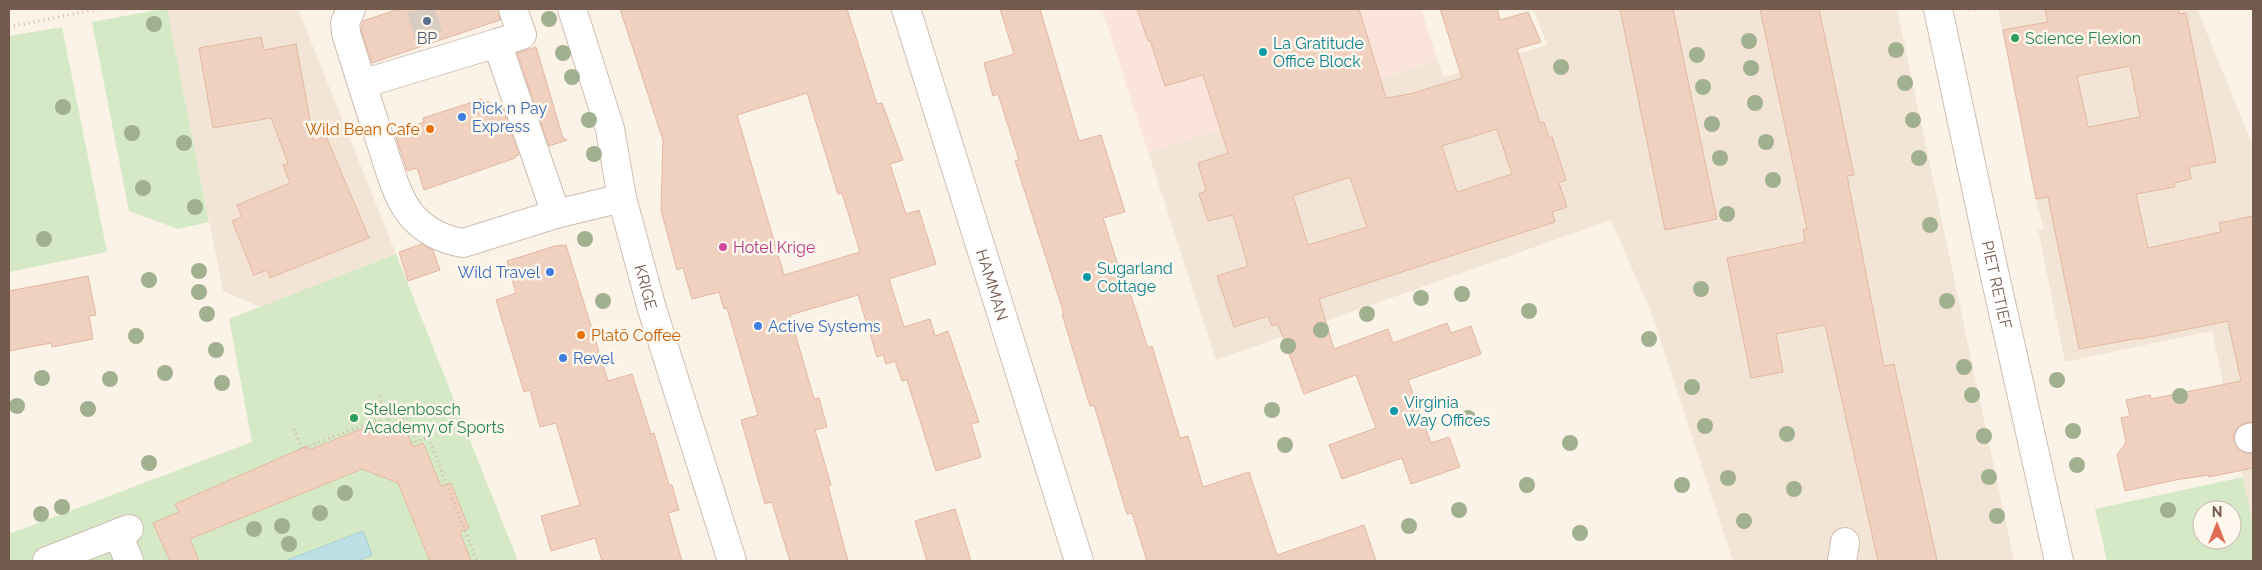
<svg xmlns="http://www.w3.org/2000/svg" width="2262" height="570" viewBox="0 0 2262 570" font-family="Raleway,sans-serif">
<rect width="100%" height="100%" fill="#fbf3e8"/>
<!-- residential -->
<g fill="#f3e5d6">
<path d="M167,9H298L396,254L260,307L223,291Z"/>
<path d="M1533,9H1897L2014,561H1733L1651,312L1611,220L1216,360L1148,152L1438,60L1443,77L1543,46L1547,44Z"/>
<path d="M1998,9H2197L2253,146V526L2212,331L2065,362L2038,230L2044,229L2037,205Z"/>
</g>
<!-- commercial -->
<path fill="#fbe4dc" d="M1102,9H1421L1438,60L1148,152Z"/>
<!-- green -->
<g fill="#d6e9c6" fill-rule="evenodd">
<path d="M162,9H167L209,222L178,229L129,211L92,22Z"/>
<path d="M62,27L107,252L9,272V36Z"/>
<path d="M396,254L518,561H9V534L252,442L229,319Z"/>
<path d="M2243,477L2253,526V561H2107L2095,509ZM2202,510H2232V540H2202Z"/>
</g>
<!-- water -->
<path fill="#bde0e4" stroke="#a3d0d6" d="M363,531L372,555L357,561H285Z"/>
<!-- building -->
<g fill="#f0d1c0" stroke="#e2b7a2" fill-rule="evenodd">
<path d="M399,9H498L500,20L372,63L361,30L363,21Z"/>
<path d="M620,9H847L877,104L882,103L903,160L890,164L906,214L919,210L936,264L889,279L904,327L930,319L935,336L948,331L979,422L971,424L981,457L936,471L907,380L902,381L895,361L886,364L883,355L877,357L858,295L790,315L814,399L819,398L827,427L815,430L831,485L828,486L848,561H790L772,502L765,504L741,420L758,415L727,308L724,309L719,292L692,299L683,268L677,270L661,210L663,140ZM807,93L838,194L842,193L860,252L784,275L737,115Z"/>
<path d="M1000,9H1040L1079,141L1101,135L1125,212L1103,218L1127,294L1130,293L1148,348L1152,346L1180,438L1188,436L1203,487L1249,472L1277,555L1364,525L1376,561H1147L1132,513L1127,514L1094,405L1090,406L1062,314H1064L1015,161L1019,160L998,94L993,96L984,63L1014,54Z"/>
<path d="M1137,9H1359L1386,98L1410,94L1462,78L1440,9H1497L1500,20L1528,12L1541,42L1517,49L1540,123L1544,122L1549,138L1552,137L1566,180L1559,183L1567,207L1552,212L1555,222L1319,299L1334,349L1388,329L1393,343L1447,323L1451,333L1471,326L1481,354L1408,380L1431,443L1449,437L1460,467L1411,484L1402,458L1342,479L1329,445L1376,428L1356,375L1304,394L1278,324L1272,326L1268,316L1234,327L1217,276L1248,266L1233,215L1208,221L1199,194L1206,191L1198,163L1228,153L1203,75L1165,86L1150,40L1148,41ZM1497,129L1512,174L1457,192L1442,146ZM1350,177L1367,227L1308,245L1293,196Z"/>
<path d="M1620,9H1673L1717,219L1665,230Z"/>
<path d="M1760,9H1819L1854,175L1847,176L1884,366L1894,364L1937,561H1878L1825,325L1776,334L1783,372L1751,378L1727,258L1805,242L1803,230L1807,229Z"/>
<path d="M2045,9H2178L2179,14L2186,13L2216,162L2189,167L2191,179L2174,183L2175,187L2136,194L2148,248L2221,232L2219,223L2253,216V422L2245,423L2238,427L2234,434V441L2238,449L2245,453H2253V468L2209,477V475L2175,480L2125,491L2117,455L2126,442L2121,418L2130,416L2126,400L2150,395L2151,399L2241,381L2228,321L2140,339V338L2079,349L2048,197L2036,199L2003,30L2048,22ZM2130,66L2140,117L2088,127L2077,76Z"/>
<path d="M261,37L264,50L296,44L314,141L326,136L369,238L270,278L267,270L254,275L232,221L242,217L237,205L290,183L283,165L288,163L271,118L213,128L199,48Z"/>
<path d="M536,47L563,138L567,140L549,146L517,53Z"/>
<path d="M482,99L503,109L519,155L515,156V158L424,190L417,168L407,171L396,137L406,134L404,129L424,122L423,118Z"/>
<path d="M422,244L433,250L440,270L408,281L399,252Z"/>
<path d="M566,245L608,381L632,374L651,434L654,433L669,485H672L679,510L668,513L682,561H602L595,538L551,551L541,516L580,505L556,423L540,427L530,390L524,392L496,300L516,293L507,261L555,246Z"/>
<path d="M88,276L96,315L89,316L93,339L52,347L51,343L9,351V291Z"/>
<path d="M403,422L413,447L423,443L441,486L451,483L469,528L460,532L471,561H430L398,483L362,469L190,539L199,561H170L153,523L179,512L175,504L307,446L309,450L376,423L379,432Z"/>
<path d="M955,509L971,561H927L915,521Z"/>
</g>
<g fill="none" stroke-linecap="round" stroke-linejoin="round">
<!-- minor-tunnel -->
<path stroke="#d9ccc1" stroke-width="28" stroke-dasharray="28 14" stroke-linecap="butt" d="M421,9L431,44"/>
<defs>
<g id="minor">
<path d="M351,9L345,23L346,33C357,69 369,106 381,143C389,166 396,198 413,217C426,231 444,240 463,243L556,214L622,198"/>
<path id="s1" d="M572,9L610,129L622,198L652,309L732,561"/>
<path id="s2" d="M906,9L1079,561"/>
<path id="s3" d="M1938,9L1993,267L2059,561"/>
<path d="M497,43L522,35L513,9"/>
<path d="M362,84L497,43L556,214"/>
<path d="M2249,438L2253,437"/>
<path d="M118,533L129,561"/>
<path d="M47,561L129,529"/>
<path d="M1842,561L1845,542"/>
</g>
</defs>
<!-- minor casing -->
<use href="#minor" stroke="#cfbdb1" stroke-width="30"/>
<!-- path -->
<g stroke="#d5b4a3" stroke-width="3" stroke-dasharray="1 4" stroke-linecap="butt">
<path d="M1969,10L1977,9"/>
<path d="M9,27L98,9"/>
<path d="M379,396L390,423"/>
<path d="M294,429L302,449L379,419L382,427L407,417L416,442L428,437L477,561"/>
</g>
<!-- minor -->
<use href="#minor" stroke="#fff" stroke-width="28"/>
</g>
<!-- trees -->
<g fill="#a1b08e">
<circle cx="549" cy="19" r="8"/>
<circle cx="154" cy="24" r="8"/>
<circle cx="1749" cy="41" r="8"/>
<circle cx="1896" cy="50" r="8"/>
<circle cx="563" cy="53" r="8"/>
<circle cx="1697" cy="55" r="8"/>
<circle cx="1561" cy="67" r="8"/>
<circle cx="1751" cy="68" r="8"/>
<circle cx="572" cy="77" r="8"/>
<circle cx="1905" cy="83" r="8"/>
<circle cx="1703" cy="87" r="8"/>
<circle cx="1755" cy="103" r="8"/>
<circle cx="63" cy="107" r="8"/>
<circle cx="589" cy="120" r="8"/>
<circle cx="1913" cy="120" r="8"/>
<circle cx="1712" cy="124" r="8"/>
<circle cx="132" cy="133" r="8"/>
<circle cx="1766" cy="142" r="8"/>
<circle cx="184" cy="143" r="8"/>
<circle cx="594" cy="154" r="8"/>
<circle cx="1720" cy="158" r="8"/>
<circle cx="1919" cy="158" r="8"/>
<circle cx="1773" cy="180" r="8"/>
<circle cx="143" cy="188" r="8"/>
<circle cx="195" cy="207" r="8"/>
<circle cx="1727" cy="214" r="8"/>
<circle cx="1930" cy="225" r="8"/>
<circle cx="44" cy="239" r="8"/>
<circle cx="585" cy="239" r="8"/>
<circle cx="199" cy="271" r="8"/>
<circle cx="149" cy="280" r="8"/>
<circle cx="1701" cy="289" r="8"/>
<circle cx="199" cy="292" r="8"/>
<circle cx="1462" cy="294" r="8"/>
<circle cx="1421" cy="298" r="8"/>
<circle cx="603" cy="301" r="8"/>
<circle cx="1947" cy="301" r="8"/>
<circle cx="1529" cy="311" r="8"/>
<circle cx="207" cy="314" r="8"/>
<circle cx="1367" cy="314" r="8"/>
<circle cx="1321" cy="330" r="8"/>
<circle cx="136" cy="336" r="8"/>
<circle cx="1649" cy="339" r="8"/>
<circle cx="1288" cy="346" r="8"/>
<circle cx="216" cy="350" r="8"/>
<circle cx="1964" cy="367" r="8"/>
<circle cx="165" cy="373" r="8"/>
<circle cx="42" cy="378" r="8"/>
<circle cx="110" cy="379" r="8"/>
<circle cx="2057" cy="380" r="8"/>
<circle cx="222" cy="383" r="8"/>
<circle cx="1692" cy="387" r="8"/>
<circle cx="1972" cy="395" r="8"/>
<circle cx="2180" cy="396" r="8"/>
<circle cx="17" cy="406" r="8"/>
<circle cx="88" cy="409" r="8"/>
<circle cx="1272" cy="410" r="8"/>
<circle cx="1468" cy="418" r="8"/>
<circle cx="1705" cy="426" r="8"/>
<circle cx="2073" cy="431" r="8"/>
<circle cx="1787" cy="434" r="8"/>
<circle cx="1984" cy="436" r="8"/>
<circle cx="1570" cy="443" r="8"/>
<circle cx="1285" cy="445" r="8"/>
<circle cx="149" cy="463" r="8"/>
<circle cx="2077" cy="465" r="8"/>
<circle cx="1989" cy="477" r="8"/>
<circle cx="1728" cy="478" r="8"/>
<circle cx="1527" cy="485" r="8"/>
<circle cx="1682" cy="485" r="8"/>
<circle cx="1794" cy="489" r="8"/>
<circle cx="345" cy="493" r="8"/>
<circle cx="62" cy="507" r="8"/>
<circle cx="1459" cy="510" r="8"/>
<circle cx="2168" cy="510" r="8"/>
<circle cx="320" cy="513" r="8"/>
<circle cx="41" cy="514" r="8"/>
<circle cx="1997" cy="516" r="8"/>
<circle cx="1744" cy="521" r="8"/>
<circle cx="282" cy="526" r="8"/>
<circle cx="1409" cy="526" r="8"/>
<circle cx="254" cy="529" r="8"/>
<circle cx="1580" cy="533" r="8"/>
<circle cx="289" cy="544" r="8"/>
</g>
<!-- markers -->
<circle fill="#5c6f8a" stroke="#fef7ee" stroke-width="2" cx="427" cy="21" r="5"/>
<g fill="#2e9e5b" stroke="#fef7ee" stroke-width="2">
<circle cx="2015" cy="38" r="5"/>
<circle cx="354" cy="418" r="5"/>
</g>
<g fill="#0f9aa8" stroke="#fef7ee" stroke-width="2">
<circle cx="1263" cy="52" r="5"/>
<circle cx="1087" cy="277" r="5"/>
<circle cx="1394" cy="411" r="5"/>
</g>
<g fill="#3f7fe0" stroke="#fef7ee" stroke-width="2">
<circle cx="462" cy="117" r="5"/>
<circle cx="550" cy="272" r="5"/>
<circle cx="758" cy="326" r="5"/>
<circle cx="563" cy="358" r="5"/>
</g>
<g fill="#e8710a" stroke="#fef7ee" stroke-width="2">
<circle cx="430" cy="129" r="5"/>
<circle cx="581" cy="335" r="5"/>
</g>
<circle fill="#d1479c" stroke="#fef7ee" stroke-width="2" cx="723" cy="247" r="5"/>
<g text-anchor="middle" stroke-width="5" stroke-linejoin="round" paint-order="stroke">
<!-- service labels -->
<g font-size="16" fill="#4e5e75" stroke="#fef7ee">
<text x="427" y="44">BP</text>
</g>
<!-- leisure labels -->
<g font-size="16" fill="#27864d" stroke="#fef7ee" text-anchor="start">
<text x="2025" y="44">Science Flexion</text>
<text x="364" y="415">Stellenbosch<tspan x="364" dy="18">Academy of Sports</tspan></text>
</g>
<!-- culture labels -->
<g font-size="16" fill="#0d838f" stroke="#fef7ee" text-anchor="start">
<text x="1273" y="49">La Gratitude<tspan x="1273" dy="18">Office Block</tspan></text>
<text x="1097" y="274">Sugarland<tspan x="1097" dy="18">Cottage</tspan></text>
<text x="1404" y="408">Virginia<tspan x="1404" dy="18">Way Offices</tspan></text>
</g>
<!-- shop labels -->
<g font-size="16" fill="#366cbe" stroke="#fef7ee" text-anchor="start">
<text x="472" y="114">Pick n Pay<tspan x="472" dy="18">Express</tspan></text>
<text x="540" y="278" text-anchor="end">Wild Travel</text>
<text x="768" y="332">Active Systems</text>
<text x="573" y="364">Revel</text>
</g>
<!-- food labels -->
<g font-size="16" fill="#c56008" stroke="#fef7ee" text-anchor="end">
<text x="420" y="135">Wild Bean Cafe</text>
<text x="591" y="341" text-anchor="start">Platō Coffee</text>
</g>
<!-- hotel labels -->
<g font-size="16" fill="#b23c85" stroke="#fef7ee" text-anchor="start">
<text x="733" y="253">Hotel Krige</text>
</g>
<!-- street labels -->
<g font-size="16" fill="#74594d" stroke="#fef7ee">
<text dy="6" stroke="none"><textPath href="#s2" startOffset="289">HAMMAN</textPath></text>
<text dy="6" stroke="none"><textPath href="#s3" startOffset="282">PIET RETIEF</textPath></text>
<text dy="6" stroke="none"><textPath href="#s1" startOffset="288">KRIGE</textPath></text>
</g>
</g>
<!-- border -->
<rect width="2262" height="570" fill="none" stroke="#74594d" stroke-width="20"/>
<!-- north arrow -->
<g transform="translate(2217 525)"><circle r="24" fill="#fef7ee" stroke="#c7b8ae"/>
<path d="M0-4L9 19L0 12L-9 19Z" fill="#df6c53"/>
<text y="-8" font-size="14" font-weight="bold" text-anchor="middle" fill="#74594d">N</text>
</g>
</svg>
